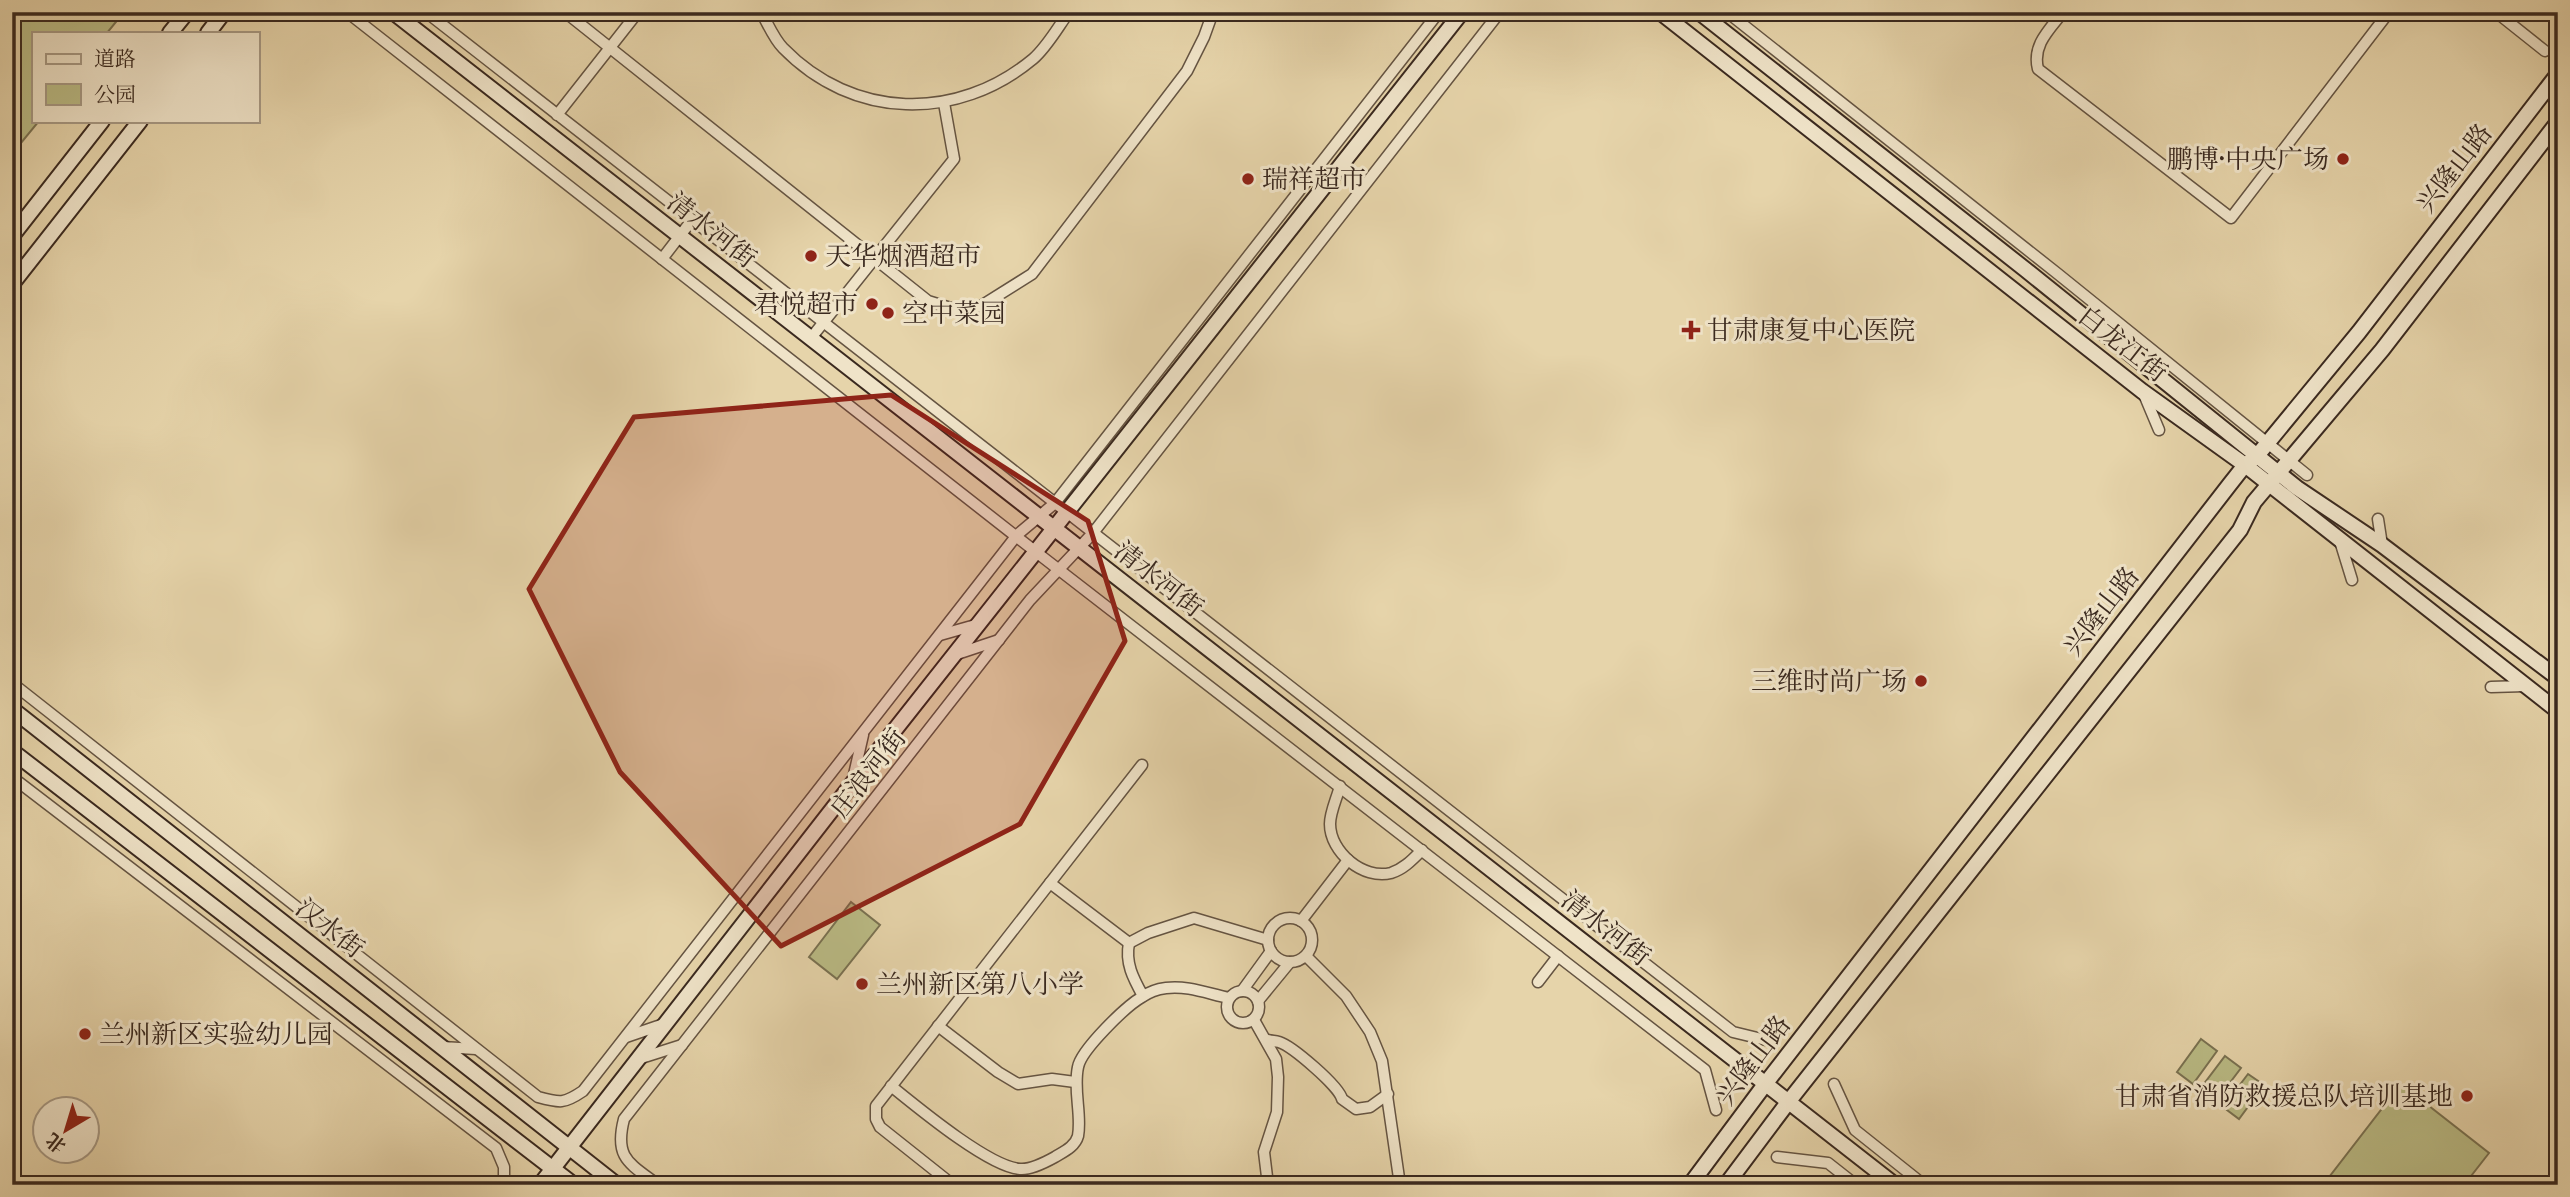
<svg xmlns="http://www.w3.org/2000/svg" width="2570" height="1197" viewBox="0 0 2570 1197" font-family="'IM FELL DW Pica','Noto Serif SC',serif">
<rect width="100%" height="100%" fill="#e6d4aa"/>
<filter id="stains"><feTurbulence type="fractalNoise" baseFrequency=".00286" numOctaves="4"/><feColorMatrix values="0 0 0 0 .2 0 0 0 0 .09 0 0 0 0 .02 0 0 0 .5 -.17"/></filter>
<radialGradient id="worn" r=".72"><stop offset=".6" stop-color="#630" stop-opacity="0"/><stop offset="1" stop-color="#630" stop-opacity=".3"/></radialGradient>
<!-- green -->
<g fill="#babb85" stroke="#7a7252" stroke-width="2">
<path d="M12,12H124L107,33H33V121H39L12,154Z"/>
<path d="M851,902L880,925L837,979L809,957Z"/>
<path d="M2201,1039L2217,1051L2193,1084L2177,1072Z"/>
<path d="M2225,1056L2241,1068L2216,1101L2200,1089Z"/>
<path d="M2248,1074L2264,1085L2239,1119L2223,1107Z"/>
<path d="M2401,1084L2489,1153L2464,1185H2323Z"/>
</g>
<g fill="none" stroke-linecap="round" stroke-linejoin="round">
<defs>
<g id="street">
<path d="M347,12L1036,552L1705,1070L1716,1110"/>
<path d="M426,12L1733,1032L1770,1041"/>
<path d="M565,12L928,301L954,309L963,310L981,306L1032,274L1187,71L1204,37L1213,12"/>
<path d="M761,12C768,24 774,39 783,48C853,120 957,122 1033,59C1047,47 1058,27 1069,12"/>
<path d="M1727,12L2058,274L2307,475"/>
<path d="M2063,12C2049,30 2032,45 2038,69L2231,218L2389,12"/>
<path d="M2496,12L2545,51"/>
<path d="M557,115L638,12"/>
<path d="M662,259L692,220"/>
<path d="M811,338L954,159L944,103"/>
<path d="M2143,392L2159,430"/>
<path d="M2378,519L2382,545"/>
<path d="M2340,541L2352,580"/>
<path d="M940,635L979,624"/>
<path d="M957,654L999,640"/>
<path d="M12,683L538,1097C560,1103 564,1104 583,1091L1017,535L1055,503L1439,12"/>
<path d="M2491,687L2525,686"/>
<path d="M12,777L496,1148L504,1167V1185"/>
<path d="M853,779L863,735"/>
<path d="M1340,786C1337,798 1330,812 1330,824C1330,852 1363,880 1391,873C1404,869 1413,859 1422,850"/>
<path d="M1050,883L1129,943"/>
<circle cx="1290" cy="940" r="22"/>
<path d="M1301,921L1348,860"/>
<path d="M1129,943L1148,933L1194,918L1268,940"/>
<path d="M1129,943C1125,963 1133,978 1143,996"/>
<path d="M1306,956L1346,996L1370,1032L1382,1061L1400,1185"/>
<path d="M1538,982L1558,956"/>
<circle cx="1243" cy="1007" r="16"/>
<path d="M1242,991L1271,951"/>
<path d="M1258,1001L1290,962"/>
<path d="M1254,1020L1276,1059L1278,1077L1277,1112L1264,1152L1268,1185"/>
<path d="M938,1026L998,1072L1018,1084L1052,1079L1075,1082"/>
<path d="M626,1037L664,1024"/>
<path d="M1268,1040C1271,1041 1275,1041 1279,1042C1292,1046 1339,1086 1342,1099L1356,1109L1370,1107L1388,1094"/>
<path d="M442,1047L476,1049"/>
<path d="M638,1059L682,1045"/>
<path d="M1834,1084L1855,1130L1924,1185"/>
<path d="M891,1086C917,1107 989,1167 1020,1169C1030,1170 1046,1162 1055,1157C1063,1152 1075,1147 1078,1136C1082,1115 1073,1090 1078,1067C1081,1050 1126,1006 1142,997C1149,992 1158,989 1166,988C1187,985 1209,994 1229,998"/>
<path d="M1777,1157L1828,1163L1856,1185"/>
<path d="M658,1185C629,1163 614,1158 624,1119L1030,600L1093,533L1500,12"/>
<path d="M953,1185L880,1127L876,1119V1106L1142,765"/>
<path d="M1297,1185H1346"/>
</g>
<g id="secondary">
<path d="M393,12L1895,1185"/>
<path d="M1660,12L2142,391L2245,465L2558,711"/>
<path d="M1699,12L2026,270L2297,488L2382,545L2558,678"/>
<path d="M170,33L187,12"/>
<path d="M208,33L224,12"/>
<path d="M12,236L102,121"/>
<path d="M12,284L140,121"/>
<path d="M12,709L617,1185"/>
<path d="M12,751L574,1185"/>
<path d="M540,1185L852,784L1462,12"/>
<path d="M1690,1185L1766,1083L2230,484L2245,465L2256,457L2359,332L2558,74"/>
<path d="M1726,1185L1789,1101L2240,530L2254,502L2382,350L2558,122"/>
</g>
</defs>
<!-- street casing -->
<use href="#street" stroke="#655442" stroke-width="13"/>
<!-- secondary casing -->
<use href="#secondary" stroke="#3a291f" stroke-width="18"/>
<!-- street -->
<use href="#street" stroke="#efe3c8" stroke-width="10"/>
<!-- secondary -->
<use href="#secondary" stroke="#efe3c8" stroke-width="14"/>
</g>
<!-- marked area -->
<path fill="#8f2418" fill-opacity="0.2" stroke="#8f2418" stroke-width="5" stroke-linejoin="round" d="M891,395L1088,521L1125,641L1020,824L781,946L620,772L529,589L634,417Z"/>
<!-- markers -->
<g fill="#8f2418" stroke="#efe3c8" stroke-width="2.5">
<circle cx="2343" cy="159" r="7"/>
<circle cx="1248" cy="179" r="7"/>
<circle cx="811" cy="256" r="7"/>
<circle cx="872" cy="304" r="7"/>
<circle cx="888" cy="313" r="7"/>
<path d="M1687.5 319.5h7v7h7v7h-7v7h-7v-7h-7v-7h7z"/>
<circle cx="1921" cy="681" r="7"/>
<circle cx="862" cy="984" r="7"/>
<circle cx="85" cy="1034" r="7"/>
<circle cx="2467" cy="1096" r="7"/>
</g>
<g text-anchor="middle" stroke-width="6" stroke-linejoin="round" paint-order="stroke">
<!-- poi labels -->
<g font-size="26" fill="#3a291f" stroke="#efe3c8" text-anchor="start">
<text x="2329" y="168" text-anchor="end">鹏博·中央广场</text>
<text x="1262" y="188">瑞祥超市</text>
<text x="825" y="265">天华烟酒超市</text>
<text x="858" y="313" text-anchor="end">君悦超市</text>
<text x="902" y="322">空中菜园</text>
<text x="1707" y="339">甘肃康复中心医院</text>
<text x="1907" y="690" text-anchor="end">三维时尚广场</text>
<text x="876" y="993">兰州新区第八小学</text>
<text x="99" y="1043">兰州新区实验幼儿园</text>
<text x="2453" y="1105" text-anchor="end">甘肃省消防救援总队培训基地</text>
</g>
<!-- street labels -->
<g font-size="26" fill="#3a291f" stroke="#efe3c8">
<text transform="translate(2454 168) rotate(-52)" y="9">兴隆山路</text>
<text transform="translate(712 230) rotate(38)" y="9">清水河街</text>
<text transform="translate(2123 344) rotate(38)" y="9">白龙江街</text>
<text transform="translate(1159 579) rotate(38)" y="9">清水河街</text>
<text transform="translate(2101 611) rotate(-52)" y="9">兴隆山路</text>
<text transform="translate(868 773) rotate(-52)" y="9">庄浪河街</text>
<text transform="translate(330 928) rotate(38)" y="9">汉水街</text>
<text transform="translate(1606 928) rotate(38)" y="9">清水河街</text>
<text transform="translate(1753 1060) rotate(-53)" y="9">兴隆山路</text>
</g>
</g>
<!-- margin -->
<rect width="2570" height="1197" fill="none" stroke="#e6d4aa" stroke-width="42"/>
<rect x="14" y="14" width="2542" height="1169" fill="none" stroke="#3a291f" stroke-width="3.5"/>
<rect x="21" y="21" width="2528" height="1155" fill="none" stroke="#3a291f" stroke-width="2"/>
<!-- legend -->
<rect x="32" y="32" width="228" height="91" fill="#efe3c8" stroke="#a79984" stroke-width="2"/>
<rect x="46" y="54" width="35" height="10" fill="#efe3c8" stroke="#a79984" stroke-width="2"/>
<text x="94" y="66" font-size="21" fill="#3a291f">道路</text>
<rect x="46" y="84" width="35" height="21" fill="#babb85" stroke="#a79984" stroke-width="2"/>
<text x="94" y="102" font-size="21" fill="#3a291f">公园</text>
<!-- north arrow -->
<g transform="translate(66 1130) rotate(218)"><circle r="33" fill="#efe3c8" stroke="#a79984" stroke-width="2"/>
<path d="M0-5L12 26L0 18L-12 26Z" fill="#8f2418"/>
<text y="-10" font-size="19" font-weight="bold" text-anchor="middle" fill="#3a291f">北</text>
</g>
<rect width="100%" height="100%" filter="url(#stains)"/>
<rect width="100%" height="100%" fill="url(#worn)"/>
</svg>
